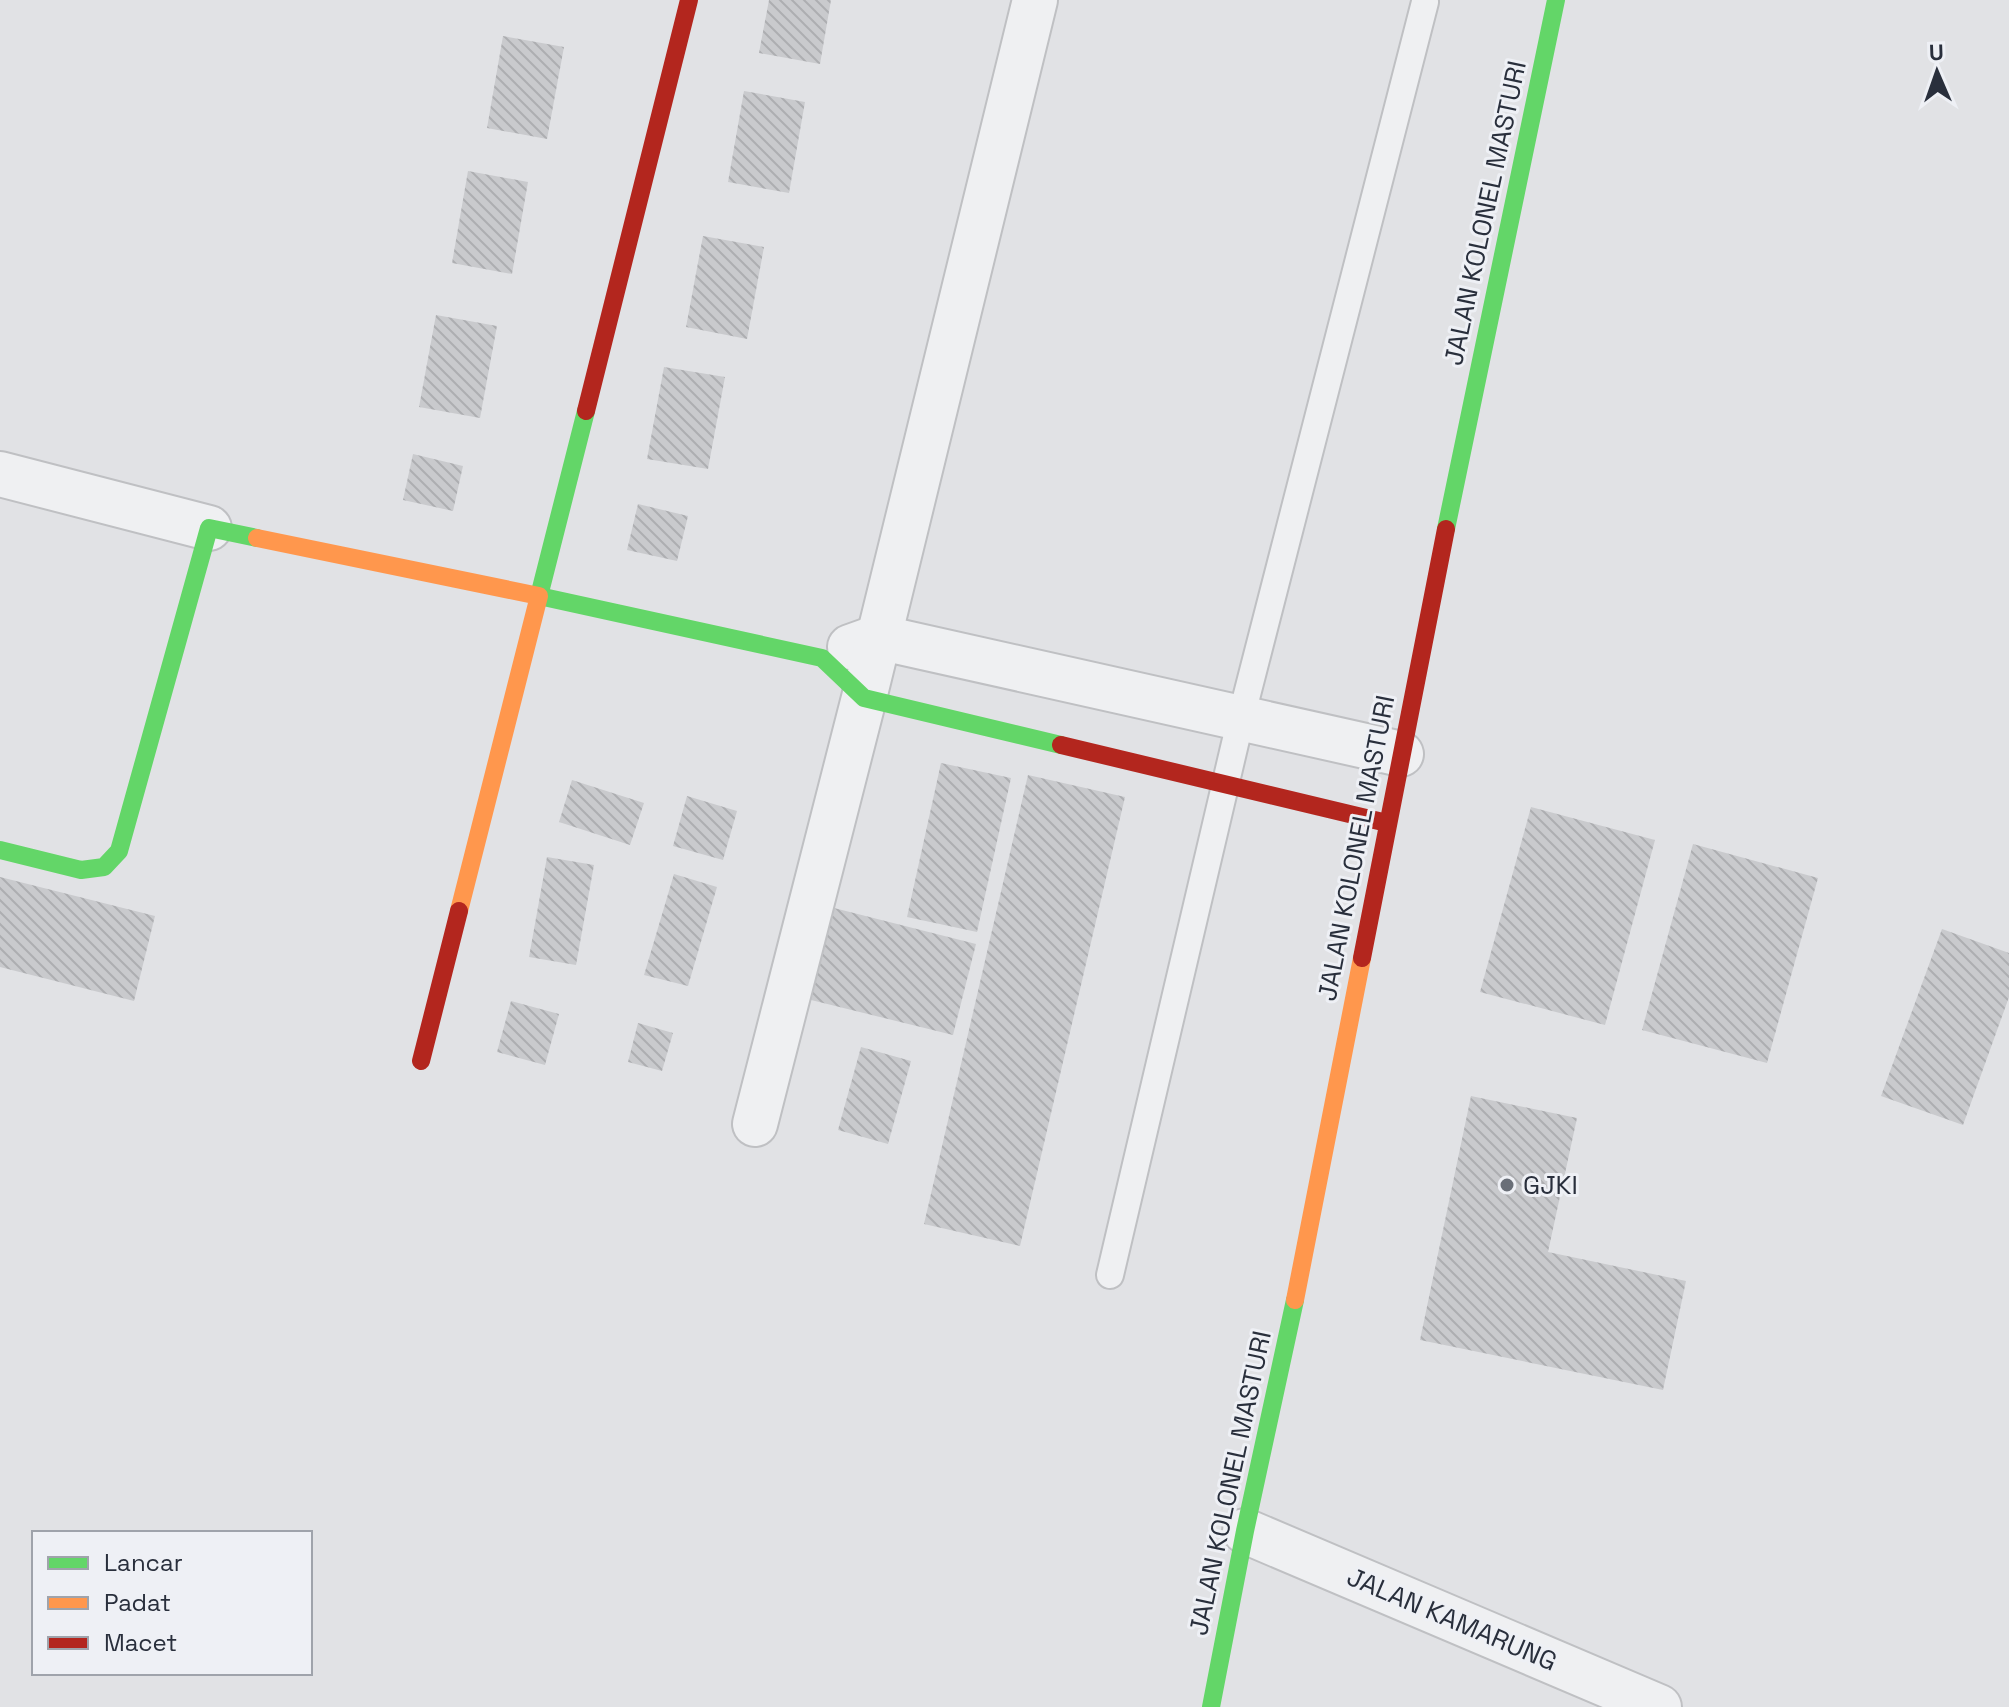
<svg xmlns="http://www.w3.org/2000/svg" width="2009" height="1707" viewBox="0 0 2009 1707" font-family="'Space Grotesk',sans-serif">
<defs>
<pattern id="building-back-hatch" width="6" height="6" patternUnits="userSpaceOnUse" patternTransform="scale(2)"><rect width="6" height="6" fill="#c9cacd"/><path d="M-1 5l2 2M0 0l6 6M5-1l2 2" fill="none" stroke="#adaeb1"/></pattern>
</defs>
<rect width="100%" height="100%" fill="#e1e2e5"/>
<!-- building -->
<g fill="url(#building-back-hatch)">
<path d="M769,0H831L820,64L759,53Z"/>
<path d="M503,36L564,47L547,139L487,128Z"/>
<path d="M744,91L805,102L789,193L728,182Z"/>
<path d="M468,171L528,182L512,274L452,263Z"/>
<path d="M703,236L764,247L747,339L686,327Z"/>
<path d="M436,315L497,326L480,418L419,407Z"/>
<path d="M664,367L725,377L708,469L647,459Z"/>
<path d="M413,454L463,466L453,511L403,500Z"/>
<path d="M638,504L688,516L677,561L627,550Z"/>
<path d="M941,763L1011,778L977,932L907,917Z"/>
<path d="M1028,775L1125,797L1020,1246L924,1224Z"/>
<path d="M572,780L644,803L630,845L559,822Z"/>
<path d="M687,796L737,811L723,860L673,846Z"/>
<path d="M1531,807L1655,840L1605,1025L1480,992Z"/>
<path d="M1693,844L1818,878L1767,1063L1642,1030Z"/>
<path d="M547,857L594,865L576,965L529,957Z"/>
<path d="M674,874L717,887L688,986L644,975Z"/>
<path d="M0,877L155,916L134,1001L0,967Z"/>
<path d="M834,908L976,944L953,1035L811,1000Z"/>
<path d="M1942,929L2009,953V997L1963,1125L1881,1096Z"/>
<path d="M511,1001L559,1014L545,1065L497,1052Z"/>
<path d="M638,1023L673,1033L662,1071L628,1062Z"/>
<path d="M861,1047L911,1061L888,1144L838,1130Z"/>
<path d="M1471,1096L1577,1118L1548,1252L1686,1281L1663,1390L1420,1340Z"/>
</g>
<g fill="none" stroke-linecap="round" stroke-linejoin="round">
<defs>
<path id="lane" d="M1110,1275L1241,718L1425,2"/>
<g id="street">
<path d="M0,474L209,528"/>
<path d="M850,647L878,637L1401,754"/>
<path d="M755,1124L864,698L1035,0"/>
<path d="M1245,1531L1659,1707"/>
</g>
</defs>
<!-- lane casing -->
<use href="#lane" stroke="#bfc0c3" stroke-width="30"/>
<!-- street casing -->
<use href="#street" stroke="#bfc0c3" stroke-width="48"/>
<!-- lane -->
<use href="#lane" stroke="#eff0f2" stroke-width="26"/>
<!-- street -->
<use href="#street" stroke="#eff0f2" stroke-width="44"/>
<!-- fast -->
<g stroke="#63d668" stroke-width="18">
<path d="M586,411L539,596L822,658L864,698L1061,745"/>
<path d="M1446,529L1556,0"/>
<path d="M0,850L81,870L104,867L119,851L209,528L257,538"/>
<path d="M1211,1707L1245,1531L1295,1300"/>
</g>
<!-- slow -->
<g stroke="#ff974d" stroke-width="18">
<path d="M257,538L539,596L459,911"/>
<path d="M1295,1300L1362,958"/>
</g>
<!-- jam -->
<g stroke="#b3261e" stroke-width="18">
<path d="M586,411L689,0"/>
<path d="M1061,745L1387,823"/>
<path d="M1362,958L1446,529"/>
<path d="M421,1061L459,911"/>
</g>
</g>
<!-- markers -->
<circle fill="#696e77" stroke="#eef0f5" stroke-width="3" cx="1507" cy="1185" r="8"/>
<g text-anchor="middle" stroke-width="6" stroke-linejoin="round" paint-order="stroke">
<!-- street labels -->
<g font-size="26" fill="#292f3c" stroke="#eef0f5">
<text transform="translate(1485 213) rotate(-78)" y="9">JALAN KOLONEL MASTURI</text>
<text transform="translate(1356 848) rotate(-79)" y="9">JALAN KOLONEL MASTURI</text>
<text transform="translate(1230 1483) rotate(-78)" y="9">JALAN KOLONEL MASTURI</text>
<text transform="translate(1452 1619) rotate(23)" y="9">JALAN KAMARUNG</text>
</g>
<!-- poi labels -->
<g font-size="26" fill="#292f3c" stroke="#eef0f5" text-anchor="start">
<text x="1523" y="1194">GJKI</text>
</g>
</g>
<!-- legend -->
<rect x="32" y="1531" width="280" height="144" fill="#eef0f5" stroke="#9fa3ab" stroke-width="2"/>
<rect x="48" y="1557" width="40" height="12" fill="#63d668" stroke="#9fa3ab" stroke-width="2"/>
<text x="104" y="1571" font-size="24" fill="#292f3c">Lancar</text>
<rect x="48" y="1597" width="40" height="12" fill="#ff974d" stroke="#9fa3ab" stroke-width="2"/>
<text x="104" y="1611" font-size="24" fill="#292f3c">Padat</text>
<rect x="48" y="1637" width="40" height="12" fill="#b3261e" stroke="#9fa3ab" stroke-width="2"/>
<text x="104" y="1651" font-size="24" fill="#292f3c">Macet</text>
<!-- north arrow -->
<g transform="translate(1937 72) rotate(358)" stroke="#eef0f5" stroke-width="6" paint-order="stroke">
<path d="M0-6L14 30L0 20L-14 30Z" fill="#292f3c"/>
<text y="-12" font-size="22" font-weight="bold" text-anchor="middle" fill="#292f3c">U</text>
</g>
</svg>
